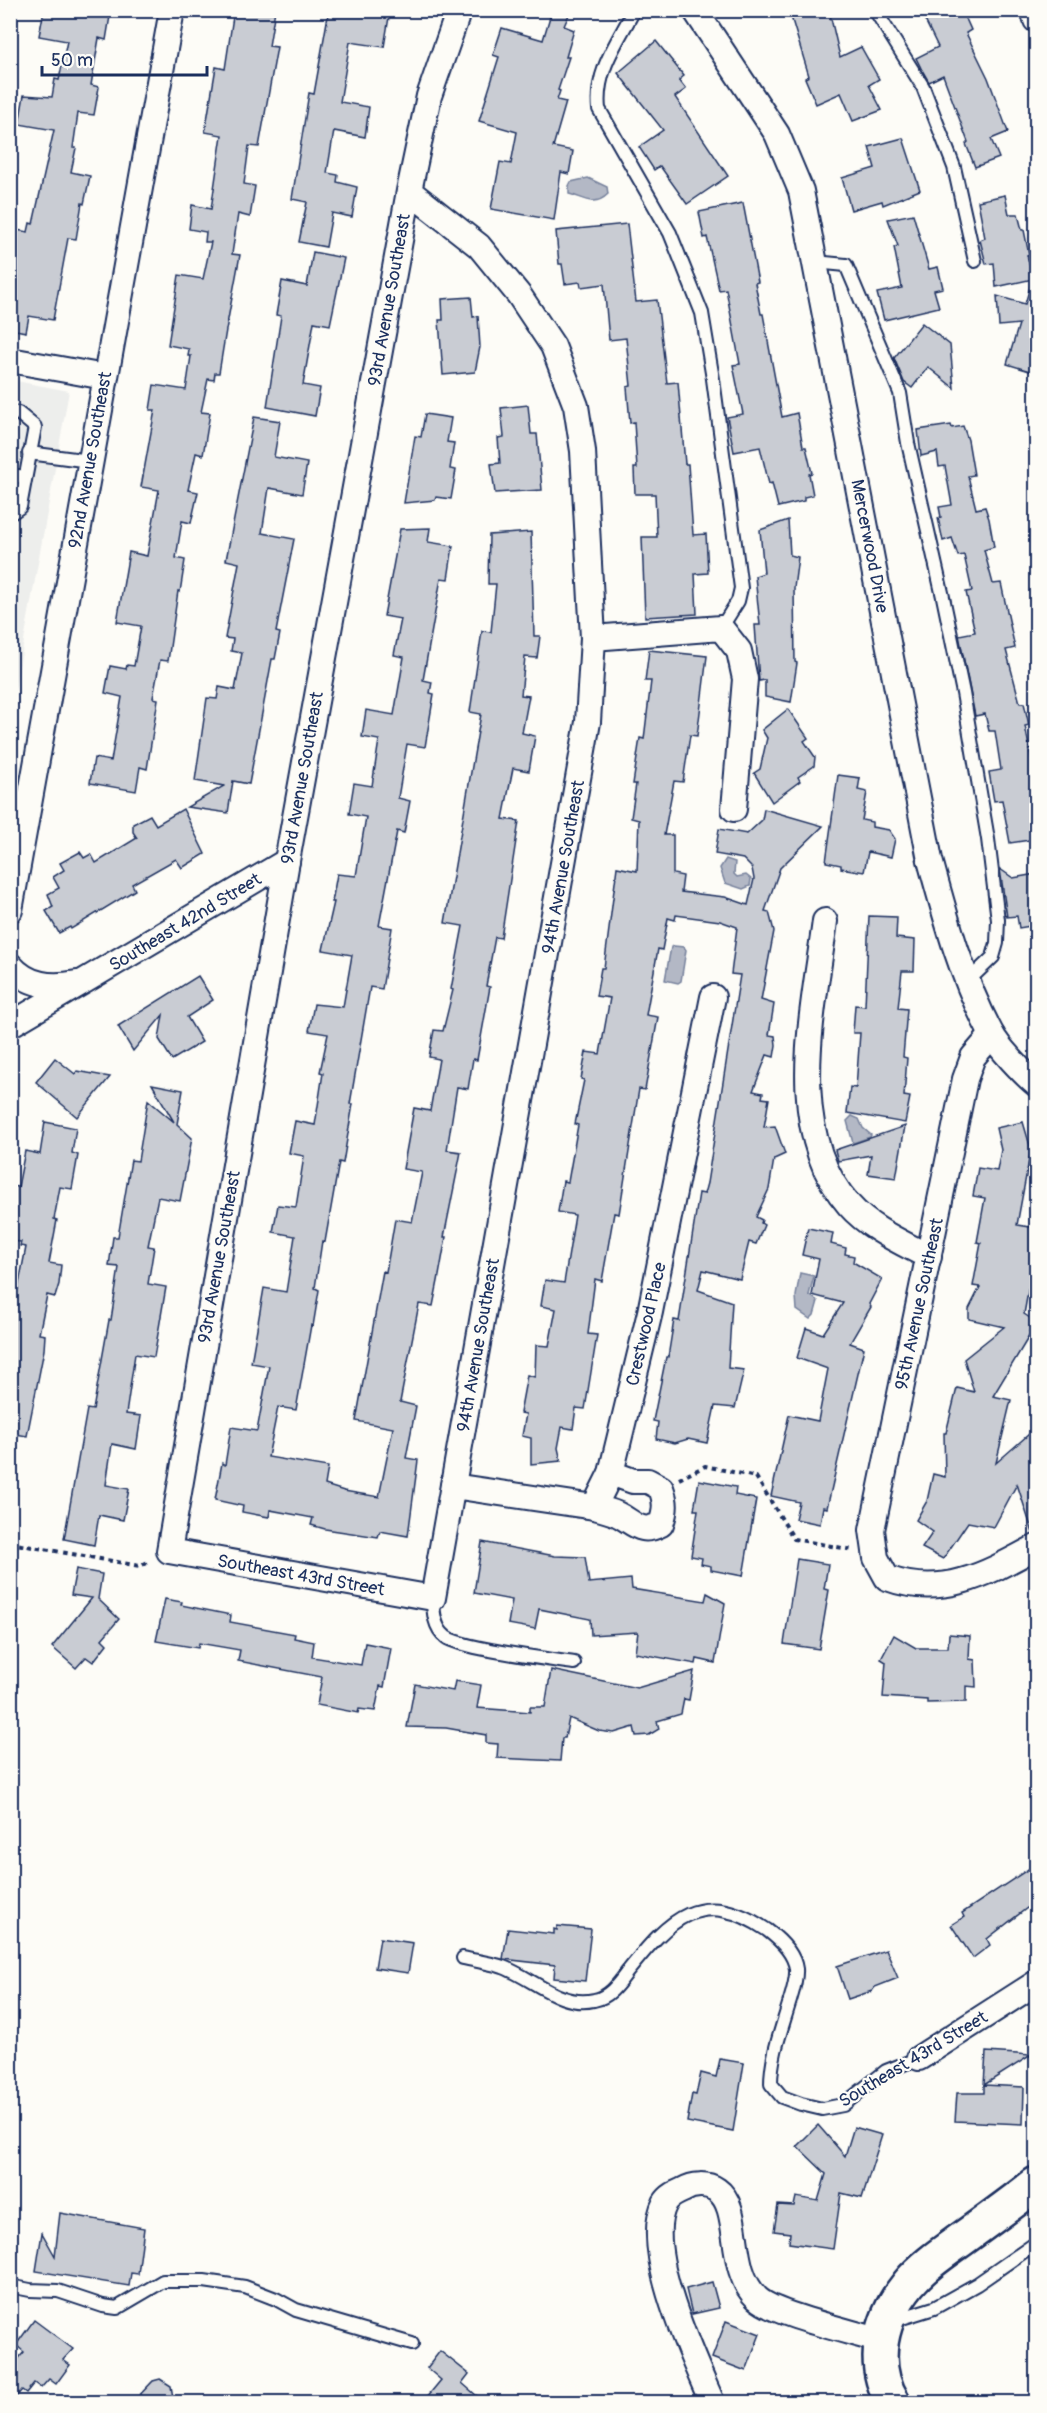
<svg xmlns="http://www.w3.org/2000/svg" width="1047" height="2413" viewBox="0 0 1047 2413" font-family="Pangolin,sans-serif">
<rect width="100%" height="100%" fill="#fdfcf7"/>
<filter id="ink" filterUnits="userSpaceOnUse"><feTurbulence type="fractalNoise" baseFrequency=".0167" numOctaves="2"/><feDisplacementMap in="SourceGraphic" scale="12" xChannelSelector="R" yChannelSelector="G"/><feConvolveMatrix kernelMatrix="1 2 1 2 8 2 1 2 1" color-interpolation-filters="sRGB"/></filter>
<g filter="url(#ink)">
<!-- built -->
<path fill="#edeeec" d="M11,380L69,391L11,713Z"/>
<!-- water -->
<g fill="#b3b8c5" stroke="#76819c" stroke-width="1.5">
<path d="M588,178L607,187L608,194C594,208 583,197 569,194V186L571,182Z"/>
<path d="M726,859L735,862L734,874L737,877L746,875L751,879L750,886L743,889L725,883L720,868Z"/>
<path d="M674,946L684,947L686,950L681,981L678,983L665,980L671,947Z"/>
<path d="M852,1116L859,1119L863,1128L871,1135L870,1137L853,1143L847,1121Z"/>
<path d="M800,1273L814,1276L809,1295L818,1301L814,1315L810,1319L797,1310L796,1296Z"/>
</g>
<!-- building -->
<g fill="#c9ccd3" stroke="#1b2f5e" stroke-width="1.5">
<path d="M44,10H111L106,40L99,38L91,85L99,87L94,115L78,113L73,148H76L71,172L90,176L84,204L82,203L76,239L68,238L53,320L29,316L26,332L10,329V287L16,256L10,255V229L28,232L30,223L33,224L54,130L19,124L24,95L52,97L55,79L59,80L67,41L39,36Z"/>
<path d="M234,10H275L269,46L277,47L259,147L249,146L244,184L255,186L250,217L238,214L232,254L240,255L226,330L219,373H215L214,380L208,379L201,412L210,413L203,455L196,453L188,490L198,492L191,523L182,521L176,558L185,560L180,592L178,591L168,661L160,660L153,698L158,699L147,769L140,767L136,791L90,783L94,758L111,761L122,697L105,693L110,666L126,669L127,665L134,666L141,626L117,622L129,552L147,556L159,490L141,487L155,410H150L154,385L186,390L191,356H188L189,349L168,345L179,275L203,279L211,242H205L206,232L189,229L192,205L211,209L222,135L205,132L216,67L225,69Z"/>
<path d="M329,10H350L389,17L384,47L350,42L340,102L369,107L365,137L334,131L327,173L338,175L337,182L357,187L352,217L332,213L326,247L299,242L307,202L292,199L309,93L314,94Z"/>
<path d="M552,10H571L564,26L574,30L566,57H569L558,90L560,91L557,100L566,102L553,147L573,151L569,174L561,172L554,220L491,209L500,162L511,164L517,132L479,121L499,57L493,55L502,28L543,40Z"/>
<path d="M789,10H829L840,57L861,47L879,79L869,85L882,110L853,121L841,93L816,104L805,78L809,76Z"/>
<path d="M920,10H962L971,30L966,33L988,78L1008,132L991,139L999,158L975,167L966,144L968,142L943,75L929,82L921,68L916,58L938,47Z"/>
<path d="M656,41L684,76L679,80L686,89L675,97L728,176L687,204L660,166L654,170L639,147L663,130L618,73Z"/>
<path d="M903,138L920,190L883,205L882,201L851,210L842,178L875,168L869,147Z"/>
<path d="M1005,195L1009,214H1018L1022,230H1024L1029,255H1027L1033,279L996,287L994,263L986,264L980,240L985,238L978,201Z"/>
<path d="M743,203L758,282L755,283L761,314H763L782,417L797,413L803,447H806L812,473L809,474L813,495L804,497V501L778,507L772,483L769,484L760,447L734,452L727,417L743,414L733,365L740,364L726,289L719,290L707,237L704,238L699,212Z"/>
<path d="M913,214L929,269L938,267L943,288L934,290L939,307L884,320L877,293L902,288L894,247L898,246L888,219Z"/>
<path d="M627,224L636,302L657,300L667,383L678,382L685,464H688L693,535L706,534L708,573L695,574L697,614L645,617L642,537H657L655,494H635L634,468H637L634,422L630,423L627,387L631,386L626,338L609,340L604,284L581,287L580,282L565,284L562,264H559L556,231Z"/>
<path d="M313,252L344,258L330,325L314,322L303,385L320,388L315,416L267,407L281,316L276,315L282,281L307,286Z"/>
<path d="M1032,280L1036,281V373L1007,364L1019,324L999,326L997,296L1025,304Z"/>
<path d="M471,297L473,317L478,316L480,347L475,372L443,375L439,320H443L442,299Z"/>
<path d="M922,323L950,345L954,388L928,367L912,388L904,382L894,358Z"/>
<path d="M528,405L531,434H537L542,490L495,493L491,464L500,463L498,438L504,437L501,408Z"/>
<path d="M425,414L451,418L447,442L454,443L450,469L456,470L451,499L436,497L435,500L404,503L415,436L421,437Z"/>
<path d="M254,417L280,421L274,457L307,463L302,494L269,488L262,533L294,539L276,632L280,633L275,659H272L249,784L233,781L228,813L187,807L224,786L195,781L207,698L217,699L219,687L235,690L242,653L231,651L233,639L225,638L239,563L226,560Z"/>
<path d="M951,425L952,428L963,426L968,440L974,475L968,476L976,509L985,507L989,519L994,547L984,550L993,584L1001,583L1015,648L1006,650L1020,703H1024L1029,725L1025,726L1036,781V839L1010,843L1002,800L994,801L989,772L1001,770L995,731H989L985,714L975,716L959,635L975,632L966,592L972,591L964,555L958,556L952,538L943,541L938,518L941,517L939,507L952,505L945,466L939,467L937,452L921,456L918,430Z"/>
<path d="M788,520L790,555L798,557L794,588L795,662L797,663L791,702L765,697V680L759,681L755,625H760L755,576L764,573L760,530Z"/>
<path d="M430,528L428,542L453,546L448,579L441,578L423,680L432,682L430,693L434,694L425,747L407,744L398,798L410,801L404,833L397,831L379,926L392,928L382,989L370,987L350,1104H353L343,1163L339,1162L325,1242L322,1241L315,1288L319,1290L313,1326L311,1325L296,1410L278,1407L268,1457L328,1467L325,1485L344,1491L379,1497L393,1428L356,1421L383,1271L386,1272L395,1219L412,1222L422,1172L403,1169L414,1108L430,1111L439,1059L429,1057L434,1030L443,1031L453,990L451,989L463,926L445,923L481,714L470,712L482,631L491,632L496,584H488L489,535L531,532L534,636H540L537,658L525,657L521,695L529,696L522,733L535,736L529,771L513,768L503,819L519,821L501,938L495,937L486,986L490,987L477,1060L473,1059L468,1089L457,1087L447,1150L461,1152L444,1237H446L438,1281L433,1306L419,1304L400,1402L416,1406L406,1458L418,1460L408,1536L380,1531L378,1537L325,1529L311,1525L313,1518L270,1510L269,1517L242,1512L243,1506L215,1500L222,1463L225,1465L231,1427L257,1431L269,1366L251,1363L264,1288L286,1292L295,1236L273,1232L278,1205L296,1207L304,1156L289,1153L295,1121L315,1125L323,1073L320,1072L328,1034L309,1031L314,1004L343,1007L352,955L323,950L334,902H332L337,874L356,876L366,817L349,814L354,783L372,786L379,740L362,737L366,710L394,715L404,657L394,655L401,619L384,616L400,529Z"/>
<path d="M649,650L707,656L697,736L690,735L683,782L674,781L664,835H673V874L683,876L681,892L725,897L748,905L754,879L752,868L743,859L715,854L719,829L747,834L762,820L764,809L823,826L780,868L765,911L769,912L774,931L761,1000L774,1004L769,1035L775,1036L776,1045L774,1057L767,1055L753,1091L763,1093L762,1098L769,1099L764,1127L775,1126L785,1154L774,1159L769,1189L756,1217L762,1220L761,1223L764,1225L756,1244L749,1242L740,1279L703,1270L698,1290L732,1302L728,1368L744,1370L735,1408L715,1406L707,1443L688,1439L675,1443L656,1439L658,1422L653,1421L666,1357H668L674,1320L679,1321L699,1193L704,1194L707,1183L740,975L731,974L737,927L720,921L676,915L675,920L668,918L662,950L658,949L646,1015L658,1017L645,1090L639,1089L619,1214L614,1213L602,1281L595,1279L588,1334L597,1335L585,1409L576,1408L573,1429L562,1427L558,1448L561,1461L531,1464V1438L522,1436L526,1414L520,1413L527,1375L535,1377L536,1345L549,1346L556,1309L541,1306L545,1280L564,1283L575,1215L558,1212L563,1181L568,1182L578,1125L575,1124L584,1080L581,1079L586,1052L600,1054L610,998L596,996L601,968H604L617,867L637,871L639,820L631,818L636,784H633L640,738L644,739L651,681H645Z"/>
<path d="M788,709L808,738L804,741L815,757L814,766L798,777L800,781L772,802L754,773L760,769L767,738L762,730Z"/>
<path d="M838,775L860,778L858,790L867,792L862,820L872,822V827L889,830L895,839L891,857L868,852L864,872L841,868V865L826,862Z"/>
<path d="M183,809L205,854L182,868L176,859L132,884L135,890L71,929L70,927L59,933L46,911L53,907L48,894L59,888L53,877L64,870L60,863L80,852L84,858L91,854L96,863L137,838L133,832V824L150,815L156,825Z"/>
<path d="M1000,869L1013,878L1036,874V925L1019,928L1017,916L1007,917Z"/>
<path d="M869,916L897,917L896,938L915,940L914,971H902L898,1008L907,1009L903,1057L907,1058L904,1096L910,1097L905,1123L847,1113L850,1087L856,1088L860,1033H853L855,1005L865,1006Z"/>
<path d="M198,976L213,1000L187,1017L202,1042L172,1060L159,1039L163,1015L133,1051L118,1026Z"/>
<path d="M55,1058L75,1074L77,1071L110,1077L77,1117L36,1082Z"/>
<path d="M152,1084L183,1090L177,1124L192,1138L180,1201L158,1197L148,1246L154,1247L148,1284L166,1287L154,1357L135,1354L126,1414L141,1416L136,1449L112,1444L106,1485L129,1489L123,1520L99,1515L94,1545L64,1539L87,1409L93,1410L109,1320H111L119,1267L109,1266L113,1237H118L131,1160L138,1161L148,1100L174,1122Z"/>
<path d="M45,1122L76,1128L72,1153L78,1155L72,1189L60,1187L54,1219L57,1220L49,1263L61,1265L59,1284L55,1297L47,1295L39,1334L45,1335L44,1350L27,1436L10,1433V1287L18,1289L26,1247L20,1246L21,1242L10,1241V1186L18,1187L25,1151L40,1154Z"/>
<path d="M1023,1122L1031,1149L1017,1225L1036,1228V1247L1024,1314L1036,1322V1333L1030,1332L1031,1333L993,1396L1011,1400L996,1463L1036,1428V1532L1033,1533L1017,1484L994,1527L968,1522L943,1559L922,1548L933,1532L916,1520L927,1501L933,1474L945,1477L944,1433H946L957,1388L974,1392L964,1359L1004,1327L969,1319V1309L980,1287L973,1286L981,1243L977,1242L985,1198L973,1196L978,1168L997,1171L1001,1150L996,1128Z"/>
<path d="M905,1126L896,1178L868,1174L871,1155L838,1161L835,1150Z"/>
<path d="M808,1228L833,1233L831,1244L846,1248L845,1254L854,1256L853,1262L882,1279L869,1304L871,1307L850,1343L864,1348L827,1508L823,1507L820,1524L795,1519L799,1502L771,1496L789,1415L818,1421L828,1369L797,1358L806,1328L823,1334L843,1303L812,1295L819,1259L802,1255Z"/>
<path d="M699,1480L736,1487L735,1495L756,1499L743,1576L711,1570V1566L701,1564L702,1558L691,1556L698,1510H694Z"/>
<path d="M482,1542L555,1556L585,1557L589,1583L631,1579L632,1589L705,1601L707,1593L725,1603L715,1663L697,1659L696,1664L635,1653L638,1632L591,1635L590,1619L539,1609L535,1629L508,1624L512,1600L474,1593Z"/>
<path d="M797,1559L828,1564L824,1589L829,1590L819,1649L784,1644Z"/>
<path d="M76,1569L102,1574L98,1599L119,1619L102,1639L107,1644L93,1662L86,1657L76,1668L52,1647L92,1598L71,1595Z"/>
<path d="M165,1599L182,1602L181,1605L231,1615L230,1622L295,1634L294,1638L314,1642L312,1657L361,1665L365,1643L391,1648L384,1687L380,1686L375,1711L359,1709L358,1713L317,1705L322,1677L238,1661L240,1650L199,1643L198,1648L156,1641Z"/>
<path d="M949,1634L970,1636L969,1659L975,1660L976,1687L966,1686V1702L927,1703V1700L883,1697L886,1662L881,1659L894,1635L916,1648H948Z"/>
<path d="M551,1670L637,1688L694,1671L689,1700L684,1699L681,1714L657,1721L659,1729L649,1735L636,1736L634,1727L614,1733L599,1731L569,1718L565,1738H562L560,1761L497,1758L498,1744L486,1743V1735L446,1728L407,1727L415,1684L453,1691L455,1681L481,1685L477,1708L530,1712V1707H545Z"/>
<path d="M1036,1864V1901L987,1939L990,1945L973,1958L951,1925L964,1917L962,1913Z"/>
<path d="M557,1926L591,1929L585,1981L554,1978L555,1965L503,1959L508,1929L554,1934V1929L557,1930Z"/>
<path d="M380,1938L413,1943L408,1973L375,1968Z"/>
<path d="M886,1950L898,1978L875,1987L872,1991L848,1999L837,1966Z"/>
<path d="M986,2052L1031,2055L984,2085Z"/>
<path d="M720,2059L744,2063L733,2131L687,2122L692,2094L696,2095L701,2073L716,2077Z"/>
<path d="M984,2085L1024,2087L1023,2124L955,2121L957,2093H984Z"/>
<path d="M818,2125L845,2156L854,2127L882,2135L862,2198L841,2193L833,2249L789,2243L790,2233L774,2231L778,2205L794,2206L796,2197L818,2201L826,2174L797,2146Z"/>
<path d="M60,2213L144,2228L138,2274L131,2273L129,2286L36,2271L42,2233L55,2256Z"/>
<path d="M712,2282L719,2308L692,2314L686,2289Z"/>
<path d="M34,2320L73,2349L63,2360L70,2365L56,2384L49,2379L41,2388L34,2383L26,2393L22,2390L10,2403V2369L24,2352L16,2345Z"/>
<path d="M726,2321L760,2334L746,2371L712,2358Z"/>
<path d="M440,2351L469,2374L462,2383L485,2403H422L441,2380L427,2368Z"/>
<path d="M160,2379L171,2386L174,2403H132L153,2381Z"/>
</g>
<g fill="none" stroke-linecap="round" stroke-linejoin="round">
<defs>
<g id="lane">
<path d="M634,10C617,43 595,71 599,109L670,233L702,313L713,379L741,588L738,601L721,628"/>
<path d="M875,10L923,87L954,167L975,261"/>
<path d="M815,262L846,265L900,393L908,443L943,597L963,693L988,839L998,920L997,943L993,957L968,981"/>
<path d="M10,412L18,413L35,427L20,507L10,514"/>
<path d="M29,453L90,461"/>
<path d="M10,475L25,477"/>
<path d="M433,1598C433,1611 434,1628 446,1637C462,1649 549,1659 574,1663"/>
<path d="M463,1958C476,1961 490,1963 503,1967C533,1978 561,2008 594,2000C610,1997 619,1983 628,1971C669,1920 701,1885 767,1930C779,1939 794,1952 796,1969C797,1980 792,1994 789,2004C781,2031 771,2056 771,2084L782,2097L801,2104L822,2109L843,2105L886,2071L919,2058"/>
<path d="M10,2286L30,2290L58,2291L103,2306L117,2308L163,2281H204L245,2287L276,2299L296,2310L412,2344"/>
<path d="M892,2321L934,2308L977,2284L1036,2243"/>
</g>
<g id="street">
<path d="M695,10L777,134L801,191L930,860C946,919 962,979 991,1033C998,1047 1024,1074 1036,1084"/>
<path d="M1033,10L1036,20"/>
<path d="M409,191L479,246L519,295L553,346L576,406L583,451L593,638L588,722L433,1598L169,1551L287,861L409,191L429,96L459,10"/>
<path d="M10,360L105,377"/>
<path d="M593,638L721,628L739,651L745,679L734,809"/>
<path d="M10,910L172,10"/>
<path d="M825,921C814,1009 783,1130 849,1205C870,1229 901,1242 929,1257"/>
<path d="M10,965C28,986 51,988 77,983"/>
<path d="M10,1025L287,861"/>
<path d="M992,1035L973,1057L965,1079L872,1530L876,1558L887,1578C943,1599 988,1573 1036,1547"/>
<path d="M453,1486L594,1507L611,1473L650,1312L713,997"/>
<path d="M594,1507C602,1509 610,1511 617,1514C635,1523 640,1535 661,1524C666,1510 666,1502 661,1488L648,1481H633L611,1473"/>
<path d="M919,2058L1036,1983"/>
<path d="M712,2402C693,2358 641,2248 665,2203C669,2196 676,2193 683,2190C693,2184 707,2183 717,2190C743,2208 726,2268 757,2298C775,2315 853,2332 881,2341"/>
</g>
<path id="secondary" d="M893,2402C869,2363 881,2317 909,2283C923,2266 944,2252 962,2239C987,2221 1012,2203 1036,2184"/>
</defs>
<!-- lane casing -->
<use href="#lane" stroke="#1b2f5e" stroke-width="16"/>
<!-- street casing -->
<use href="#street" stroke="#1b2f5e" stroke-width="28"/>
<!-- secondary casing -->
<use href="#secondary" stroke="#1b2f5e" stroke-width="38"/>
<!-- path -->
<g stroke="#1b2f5e" stroke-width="4" stroke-dasharray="4.5 4.5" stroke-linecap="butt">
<path d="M679,1479L705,1466L756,1477L794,1539L853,1550"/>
<path d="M10,1543L140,1566L150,1561"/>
</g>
<!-- lane -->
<use href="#lane" stroke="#fdfcf7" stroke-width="12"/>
<!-- street -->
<use href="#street" stroke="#fdfcf7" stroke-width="24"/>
<!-- secondary -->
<use href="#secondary" stroke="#fdfcf7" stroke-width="33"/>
</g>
</g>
<g text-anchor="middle" stroke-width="4.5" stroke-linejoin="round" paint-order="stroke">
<!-- street labels -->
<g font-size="18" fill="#1b2f5e" stroke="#fdfcf7">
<text transform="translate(389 300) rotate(-80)" y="6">93rd Avenue Southeast</text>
<text transform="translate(90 460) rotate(-80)" y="6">92nd Avenue Southeast</text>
<text transform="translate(870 546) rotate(79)" y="6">Mercerwood Drive</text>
<text transform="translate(302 778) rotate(-80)" y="6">93rd Avenue Southeast</text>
<text transform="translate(563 867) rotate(-80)" y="6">94th Avenue Southeast</text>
<text transform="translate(185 922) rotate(-31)" y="6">Southeast 42nd Street</text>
<text transform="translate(219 1257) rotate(-80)" y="6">93rd Avenue Southeast</text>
<text transform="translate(919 1304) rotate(-78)" y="6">95th Avenue Southeast</text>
<text transform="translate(646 1324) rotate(-77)" y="6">Crestwood Place</text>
<text transform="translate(478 1345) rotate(-80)" y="6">94th Avenue Southeast</text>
<text transform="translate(301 1575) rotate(10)" y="6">Southeast 43rd Street</text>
<text transform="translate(913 2059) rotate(-31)" y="6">Southeast 43rd Street</text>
</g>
</g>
<!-- margin -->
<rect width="1047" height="2413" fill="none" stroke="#fdfcf7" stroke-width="36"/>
<rect x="18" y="18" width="1011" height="2377" fill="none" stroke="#1b2f5e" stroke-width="2" filter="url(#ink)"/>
<!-- scale -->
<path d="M42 66v9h165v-9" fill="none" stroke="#1b2f5e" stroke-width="3"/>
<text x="51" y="66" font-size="18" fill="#1b2f5e" stroke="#fdfcf7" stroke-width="4.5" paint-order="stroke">50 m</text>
</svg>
